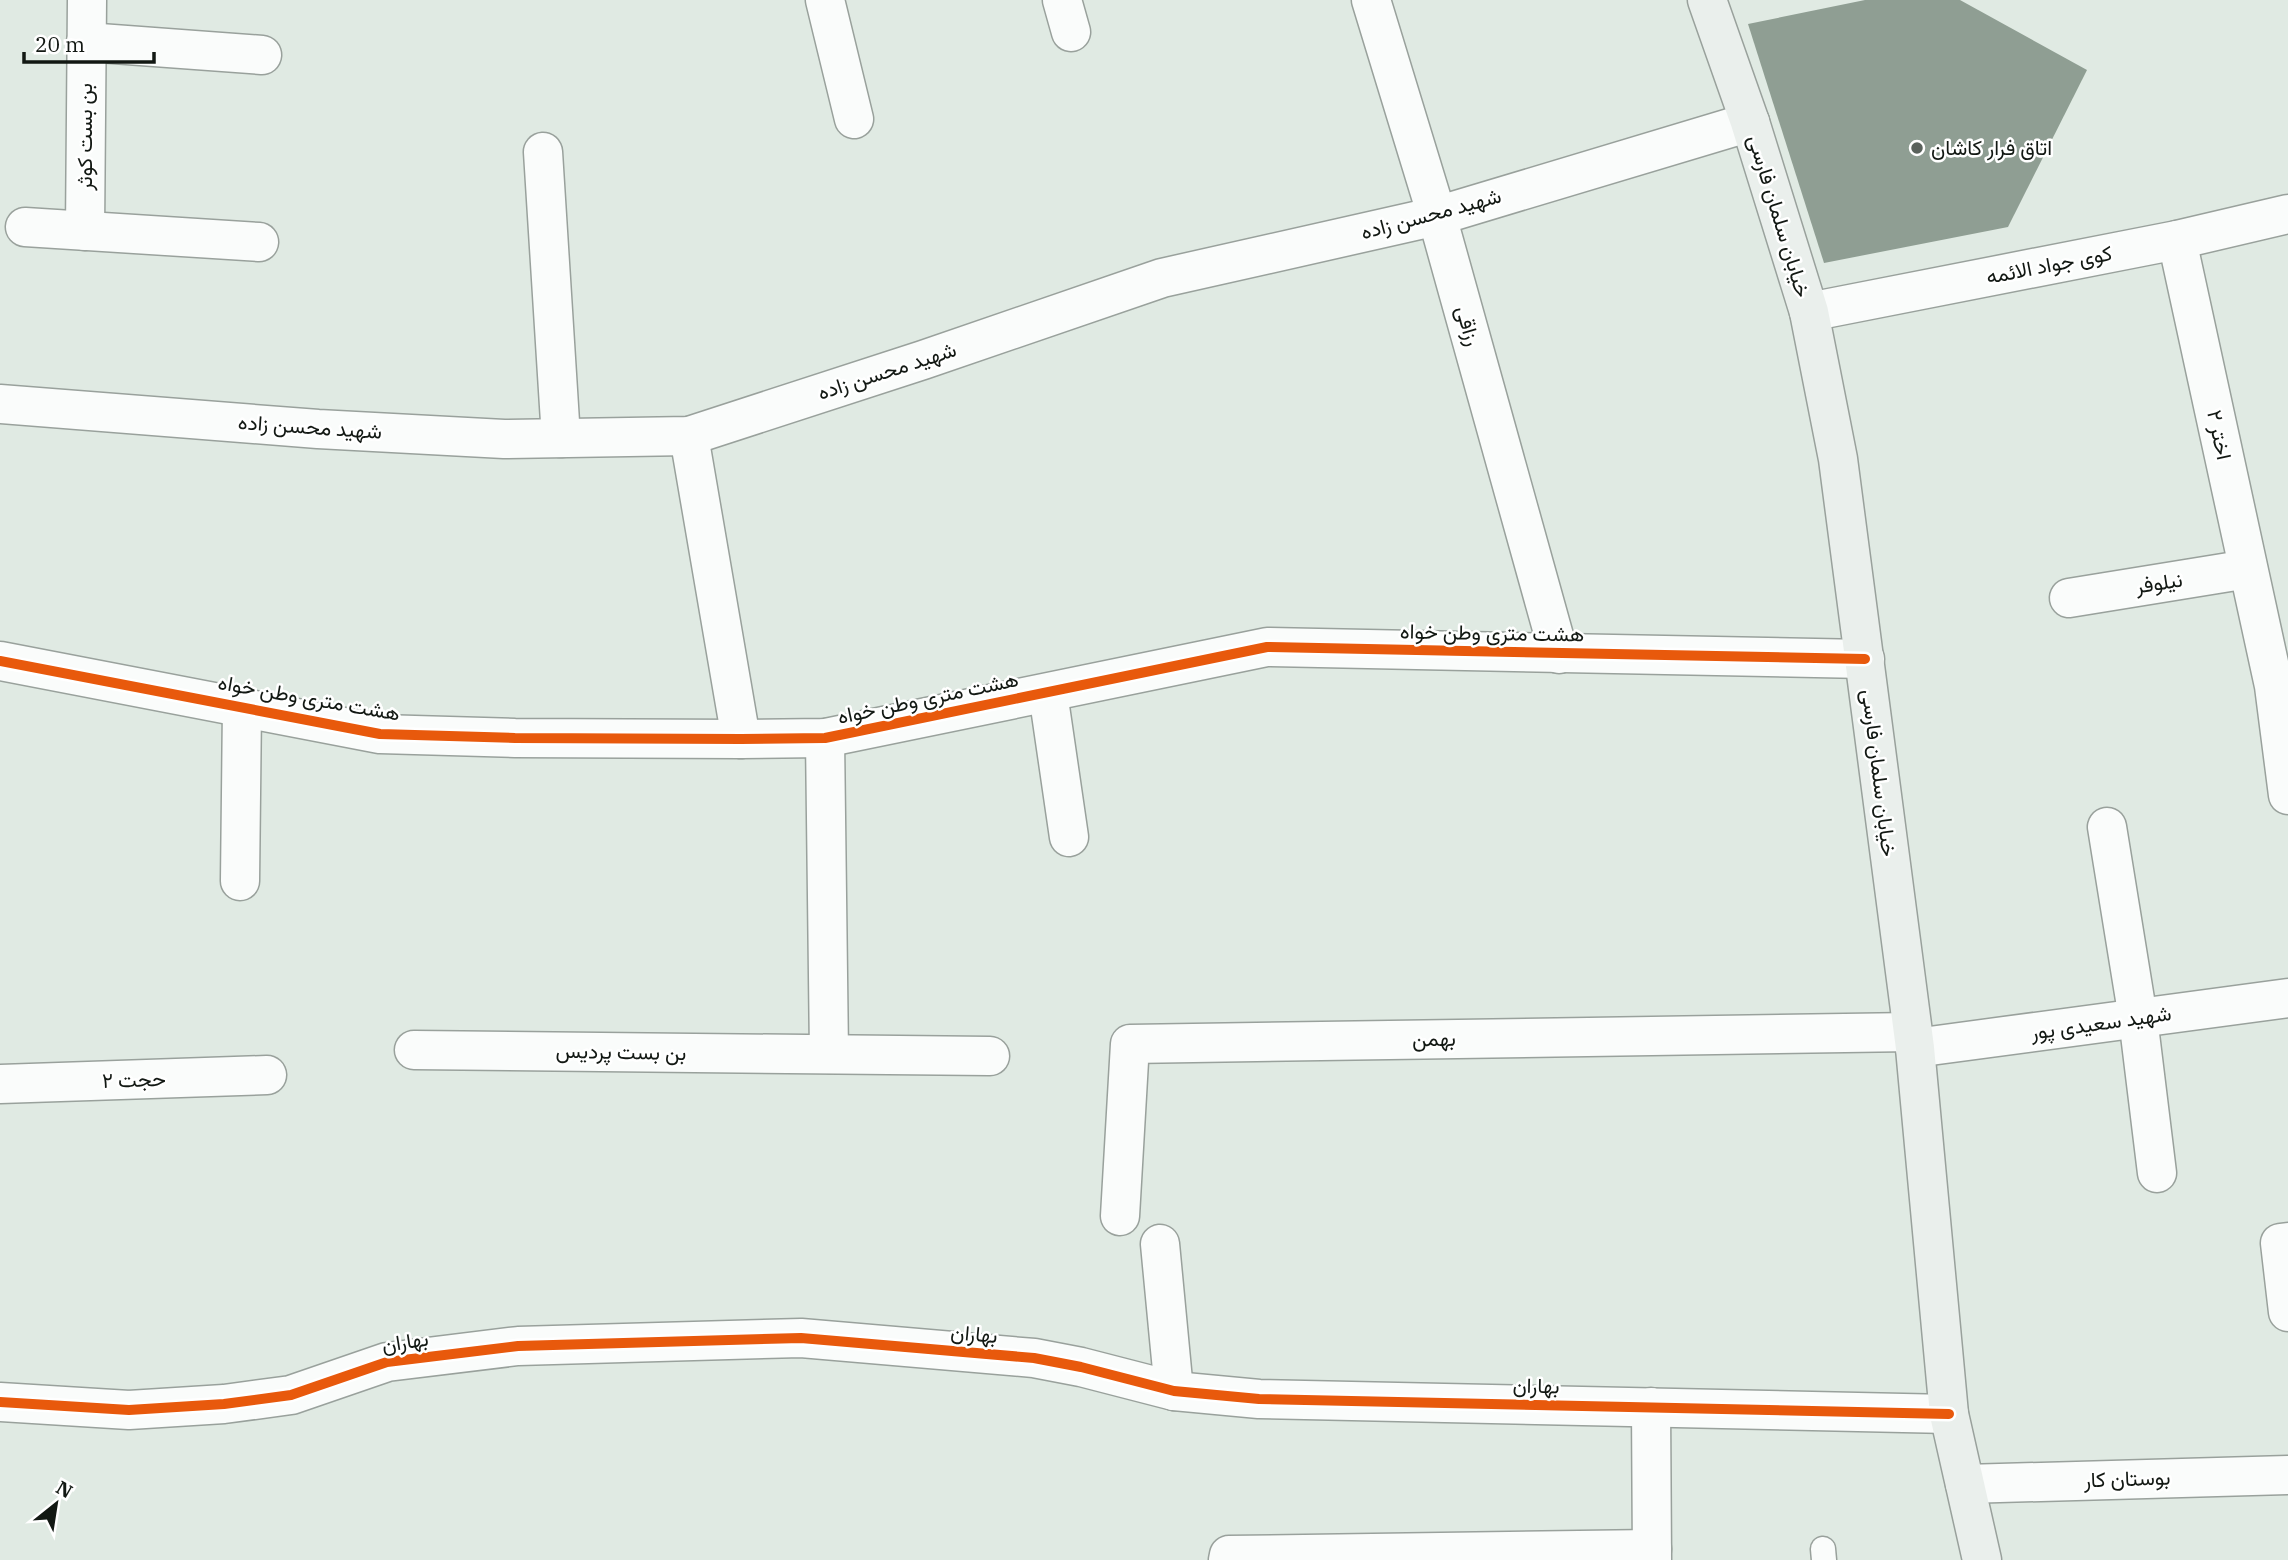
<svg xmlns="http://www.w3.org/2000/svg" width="2288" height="1560" viewBox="0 0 2288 1560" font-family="'IBM Plex Serif',Vazirmatn,serif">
<rect width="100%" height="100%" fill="#e0eae3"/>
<!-- building -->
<path fill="#8f9e93" d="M1865,0H1960L2087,70L2008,227L1824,263L1748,24Z"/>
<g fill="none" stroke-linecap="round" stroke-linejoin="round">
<defs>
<path id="lane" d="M1823,1549L1824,1560"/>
<g id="street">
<path d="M825,0L854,119"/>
<path d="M1062,0L1071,32"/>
<path d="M1371,0L1437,216L1559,654"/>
<path d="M86,42L262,55"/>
<path d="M543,152L561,438"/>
<path d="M25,227L259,242"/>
<path d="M85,231L87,0"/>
<path d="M2177,240L2274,686L2288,795"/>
<path d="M1809,312L2177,240L2288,214"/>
<path d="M0,404L318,429L504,439L689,436L923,360L1162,278L1437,216L1750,122"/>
<path d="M689,436L741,739"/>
<path d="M2069,598L2248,569"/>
<path d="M0,661L380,734L515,738L741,739L825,738L1267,647L1865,659"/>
<path d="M1048,693L1069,837"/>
<path d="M825,738L829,1054"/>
<path d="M2107,827L2138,1018L2157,1173"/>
<path d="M240,881L242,707"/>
<path d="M1915,1048L2288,998"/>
<path d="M414,1050L990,1056"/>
<path d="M0,1084L267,1075"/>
<path d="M1120,1216L1130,1044L1912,1032"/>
<path d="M2288,1242L2280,1243L2288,1312"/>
<path d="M1160,1244L1174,1391"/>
<path d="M0,1402L129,1410L224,1404L291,1395L387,1362L518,1346L801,1338L1034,1358L1081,1367L1174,1391L1259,1399L1949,1414"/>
<path d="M1651,1407L1652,1560"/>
<path d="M1965,1484L2288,1475"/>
<path d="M1228,1560L1229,1555L1652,1549"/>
</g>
<path id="secondary" d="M1707,0L1750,122L1809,312L1838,459L1915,1048L1949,1414L1982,1560"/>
</defs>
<!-- lane casing -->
<use href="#lane" stroke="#99a19c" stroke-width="27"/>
<!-- street casing -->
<use href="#street" stroke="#99a19c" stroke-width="41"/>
<!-- secondary casing -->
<use href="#secondary" stroke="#99a19c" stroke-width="41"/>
<!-- lane -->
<use href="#lane" stroke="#fafcfb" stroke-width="24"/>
<!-- street -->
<use href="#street" stroke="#fafcfb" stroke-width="38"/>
<!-- secondary -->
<use href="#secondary" stroke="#eaefec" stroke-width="38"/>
<defs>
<g id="cycleway">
<path d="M0,661L380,734L515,738L741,739L825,738L1267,647L1865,659"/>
<path d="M0,1402L129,1410L224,1404L291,1395L387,1362L518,1346L801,1338L1034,1358L1081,1367L1174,1391L1259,1399L1949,1414"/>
</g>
</defs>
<!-- cycleway casing -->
<use href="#cycleway" stroke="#fff" stroke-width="15"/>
<!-- cycleway -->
<use href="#cycleway" stroke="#e8590c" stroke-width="10"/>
</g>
<!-- markers -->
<circle fill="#5a625c" stroke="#fff" stroke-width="2.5" cx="1917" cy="148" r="7"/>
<g text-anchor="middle" stroke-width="5" stroke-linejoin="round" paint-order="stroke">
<!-- street labels -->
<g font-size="21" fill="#121813" stroke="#fff">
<text transform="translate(85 137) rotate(-90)" y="7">بن بست کوثر</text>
<text transform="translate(1431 214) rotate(-15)" y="7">شهید محسن زاده</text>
<text transform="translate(1779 216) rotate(73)" y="7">خیابان سلمان فارسی</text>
<text transform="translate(2049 265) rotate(-11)" y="7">کوی جواد الائمه</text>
<text transform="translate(1468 326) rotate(74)" y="7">رزاقی</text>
<text transform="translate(887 371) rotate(-18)" y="7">شهید محسن زاده</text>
<text transform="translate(310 427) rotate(4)" y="7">شهید محسن زاده</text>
<text transform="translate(2219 435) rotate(78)" y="7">اختر ۲</text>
<text transform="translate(2159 583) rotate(-9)" y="7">نیلوفر</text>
<text transform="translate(1492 633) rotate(1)" y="7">هشت متری وطن خواه</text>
<text transform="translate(309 698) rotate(10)" y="7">هشت متری وطن خواه</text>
<text transform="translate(928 698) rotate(-12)" y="7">هشت متری وطن خواه</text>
<text transform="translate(1879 773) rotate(83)" y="7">خیابان سلمان فارسی</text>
<text transform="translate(2101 1023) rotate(-8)" y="7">شهید سعیدی پور</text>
<text transform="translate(1434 1039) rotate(-1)" y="7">بهمن</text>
<text transform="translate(621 1052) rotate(1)" y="7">بن بست پردیس</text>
<text transform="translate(134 1080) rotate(-2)" y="7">حجت ۲</text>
<text transform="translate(974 1334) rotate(5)" y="7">بهاران</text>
<text transform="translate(405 1342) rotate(-9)" y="7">بهاران</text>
<text transform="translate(1536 1386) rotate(1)" y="7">بهاران</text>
<text transform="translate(2127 1479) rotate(-2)" y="7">بوستان کار</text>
</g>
<!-- poi labels -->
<g font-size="21" fill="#121813" stroke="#fff" text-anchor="start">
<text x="1931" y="155">اتاق فرار کاشان</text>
</g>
</g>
<!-- north arrow -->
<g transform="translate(56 1504) rotate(30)" stroke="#ffffff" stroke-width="5" paint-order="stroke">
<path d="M0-5L12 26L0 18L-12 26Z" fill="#121813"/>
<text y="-10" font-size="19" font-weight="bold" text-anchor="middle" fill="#121813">N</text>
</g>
<!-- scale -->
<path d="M24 52v10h130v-10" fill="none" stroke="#121813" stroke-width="3.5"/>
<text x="35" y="52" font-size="21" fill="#121813" stroke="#ffffff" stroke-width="5" paint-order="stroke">20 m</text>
</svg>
